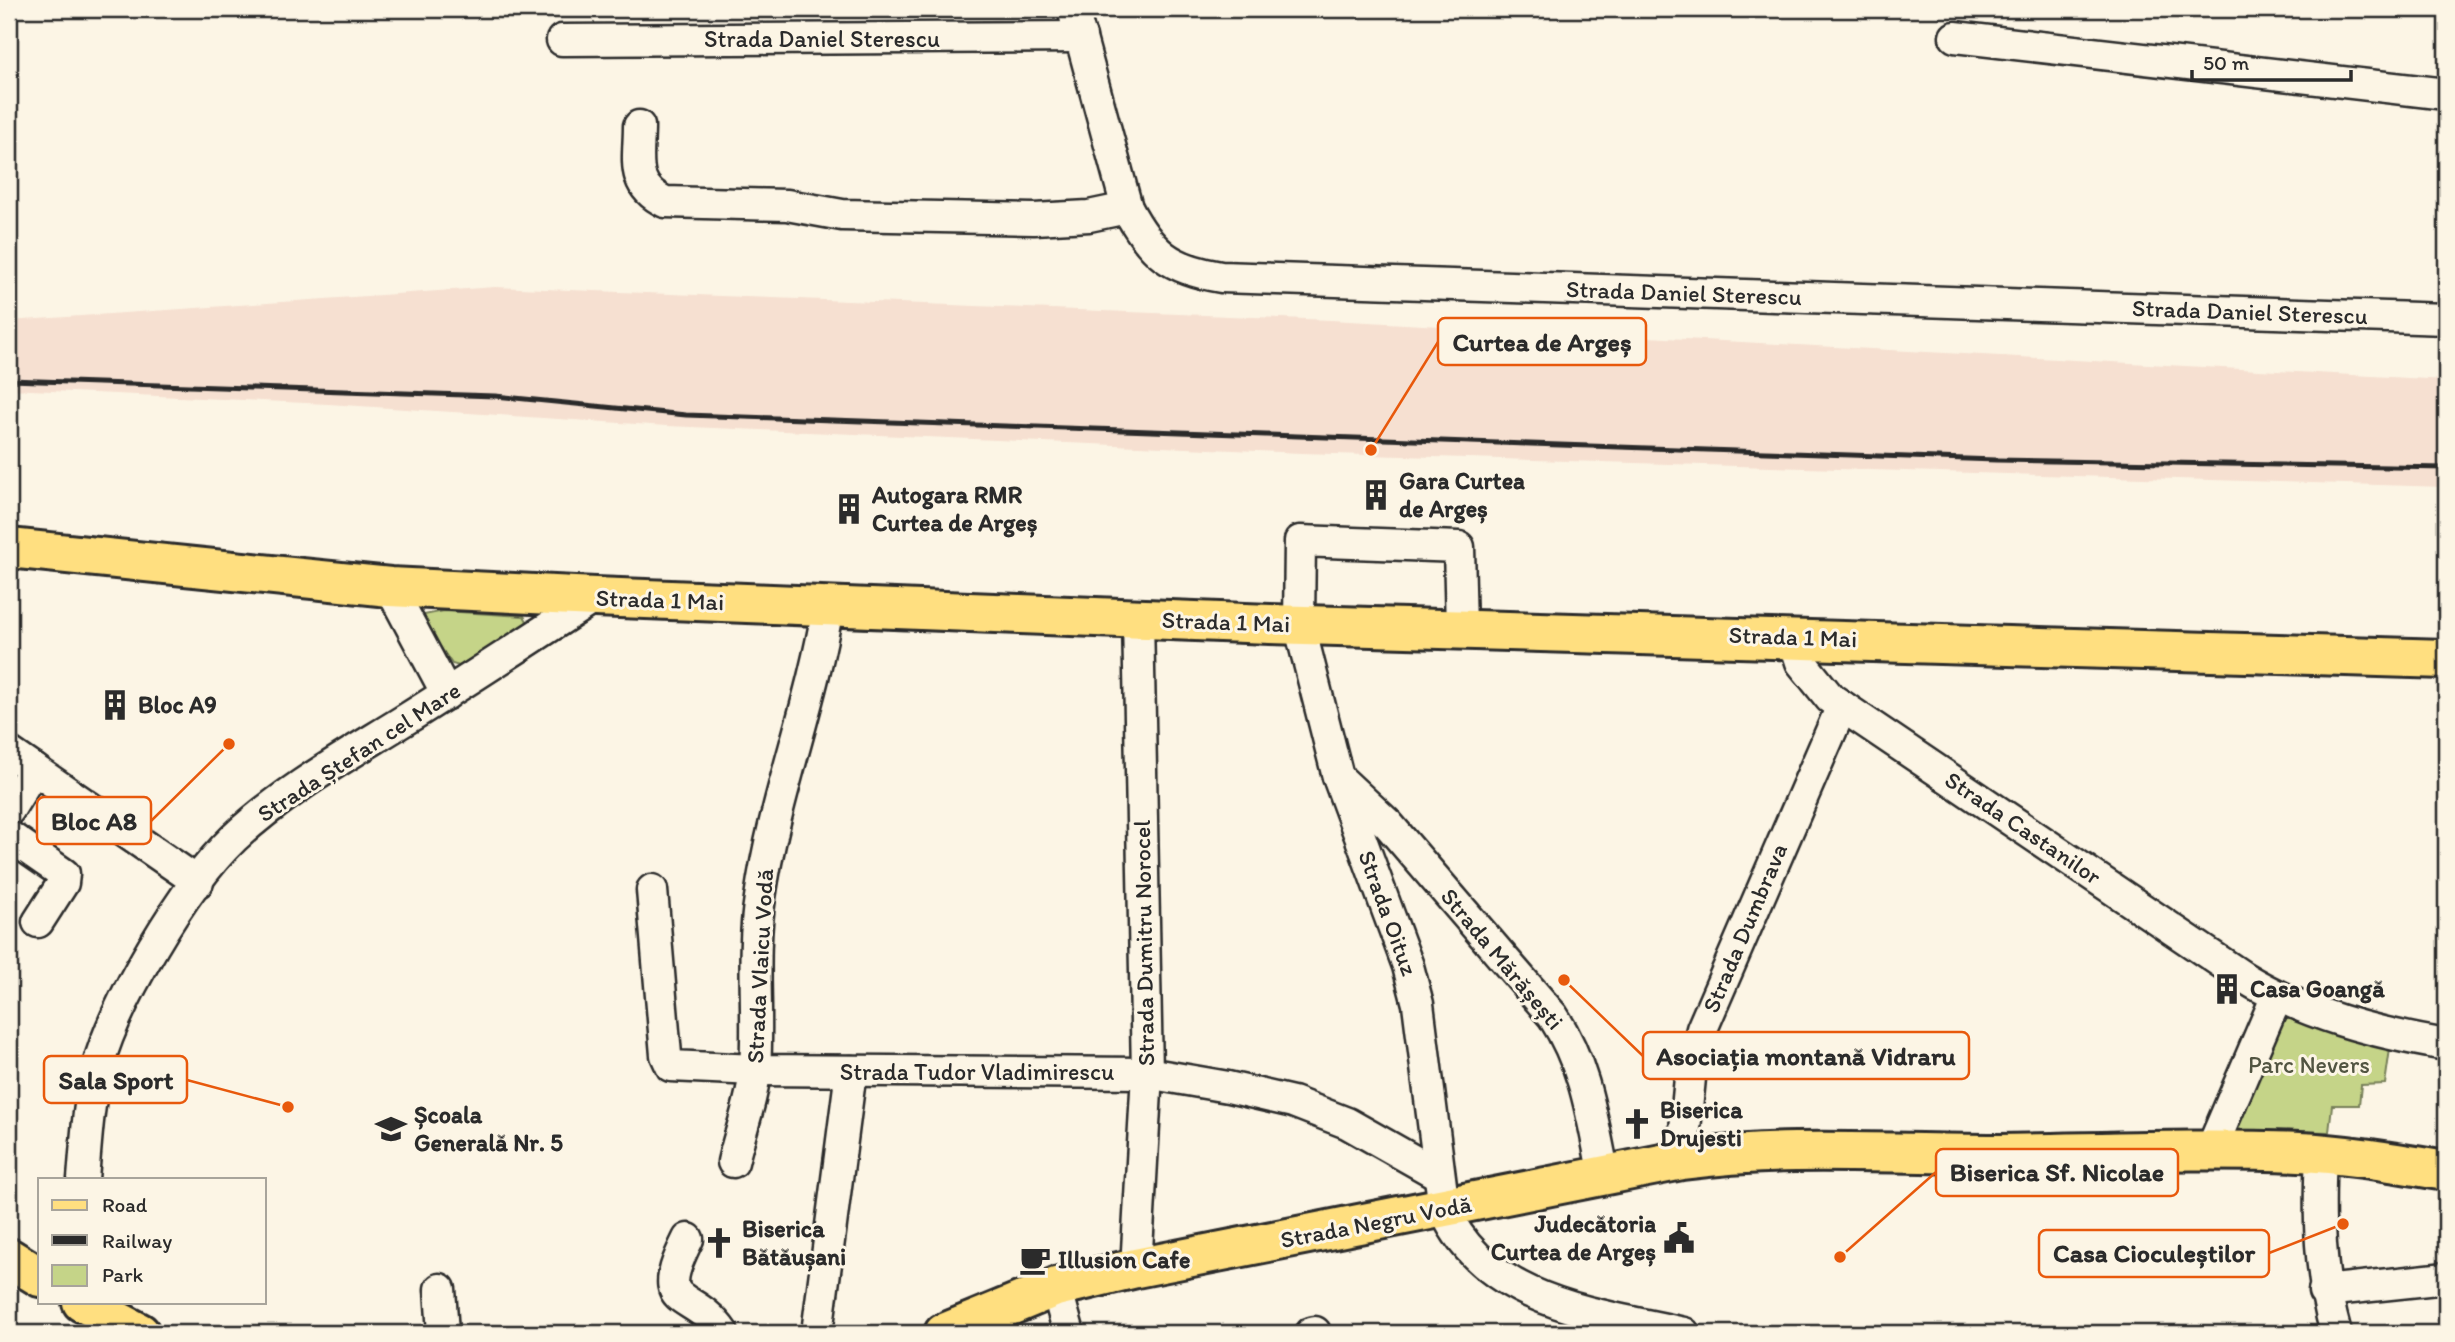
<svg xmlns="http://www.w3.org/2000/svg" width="2455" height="1342" viewBox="0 0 2455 1342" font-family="Itim,sans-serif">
<rect width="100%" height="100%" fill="#fcf5e5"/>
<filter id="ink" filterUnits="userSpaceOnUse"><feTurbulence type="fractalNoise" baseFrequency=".0143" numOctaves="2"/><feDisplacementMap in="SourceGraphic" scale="14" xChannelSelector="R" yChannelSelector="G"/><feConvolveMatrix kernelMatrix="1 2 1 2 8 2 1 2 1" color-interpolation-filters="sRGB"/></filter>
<g filter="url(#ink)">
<!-- built -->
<path fill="#f6e0d1" d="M495,287L1331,320L2446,380V487L1301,453L667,426L328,404L9,389V321Z"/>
<!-- green -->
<g fill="#c5d488" stroke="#78805a" stroke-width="2">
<path d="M444,611L524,616L527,621L526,625L459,666L452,664L425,624L424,615Z"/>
<path d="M2281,1006L2391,1042L2385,1084L2361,1085L2359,1105H2332L2329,1132L2235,1130Z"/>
</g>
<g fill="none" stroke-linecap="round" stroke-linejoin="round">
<defs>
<g id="minor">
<path d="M1073,9L1127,208C1151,253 1170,269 1221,277L2446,319"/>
<path d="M1955,37L2446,94"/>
<path d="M562,40L1081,37"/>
<path d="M639,126C639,160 630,185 665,202L787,205L842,215L1034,219L1089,216L1127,208"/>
<path d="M390,587L447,694"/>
<path d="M1461,629L1459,547L1300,541L1299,624L1338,777L1408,966L1418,1004L1444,1209C1485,1303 1595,1313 1684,1333"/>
<path d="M1793,637L1801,662L1830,698L2243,977C2305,1015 2376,1033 2446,1045"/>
<path d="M9,752L198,882"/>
<path d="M1342,781L1388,824L1553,1016C1586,1067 1592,1117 1604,1176"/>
<path d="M9,810L34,769"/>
<path d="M9,836L64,874L63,883L38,922"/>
<path d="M652,890L666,1055L671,1066L755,1070L1147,1073L1228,1087L1293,1102L1347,1123L1439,1175"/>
<path d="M2211,1150L2276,998"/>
<path d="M2321,1154C2318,1216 2319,1273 2336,1333"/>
<path d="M1682,1160L1690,1078L1702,1029L1842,706"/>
<path d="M733,1162C740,1132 753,1099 755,1069C759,1012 751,954 760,898C774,799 812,705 828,606"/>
<path d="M83,1179C86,1143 88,1104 97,1069C115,1002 184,886 234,838C284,791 345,757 403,721C468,680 531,639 595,597"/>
<path d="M688,1239C651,1313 691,1286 723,1333"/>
<path d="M1136,1268L1147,1073L1138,618"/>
<path d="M1056,1287L1069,1333"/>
<path d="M440,1289L443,1333"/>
<path d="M2324,1291L2446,1278"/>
<path d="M817,1333L851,1071"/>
<path d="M1311,1333L1315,1332"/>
</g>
<g id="major">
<path d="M9,548L390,587L595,597L1270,624L2446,659"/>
<path d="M9,1258L40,1277"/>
<path d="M82,1302L140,1333"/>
<path d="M944,1333L1056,1287L1136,1268L1682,1160C1785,1146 1887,1154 1990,1154C2093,1153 2196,1148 2299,1152C2348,1154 2397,1163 2446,1171"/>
</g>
</defs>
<!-- minor casing -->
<use href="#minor" stroke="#2b2b2b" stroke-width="35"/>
<!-- major casing -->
<use href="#major" stroke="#2b2b2b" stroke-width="44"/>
<!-- minor -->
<use href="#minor" stroke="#fcf5e5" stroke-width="30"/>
<!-- major -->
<use href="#major" stroke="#ffdf80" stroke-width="38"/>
<!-- rail -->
<path stroke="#2b2b2b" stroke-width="5" d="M9,380L495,396L686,415L1996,460L2446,468"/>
</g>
</g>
<!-- icons -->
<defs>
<symbol id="building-bare" viewBox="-9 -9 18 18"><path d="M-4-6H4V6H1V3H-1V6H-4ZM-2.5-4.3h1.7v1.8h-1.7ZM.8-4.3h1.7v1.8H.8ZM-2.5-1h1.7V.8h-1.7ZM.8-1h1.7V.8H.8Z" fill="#2b2b2b" stroke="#fcf5e5" stroke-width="2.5" paint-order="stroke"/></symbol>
<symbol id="church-bare" viewBox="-9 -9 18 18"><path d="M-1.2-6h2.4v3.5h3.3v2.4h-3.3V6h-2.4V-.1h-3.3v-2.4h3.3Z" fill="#2b2b2b" stroke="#fcf5e5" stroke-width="2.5" paint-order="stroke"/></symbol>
<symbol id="school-bare" viewBox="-9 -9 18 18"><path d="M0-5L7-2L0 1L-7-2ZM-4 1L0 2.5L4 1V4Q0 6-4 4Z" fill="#2b2b2b" stroke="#fcf5e5" stroke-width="2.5" paint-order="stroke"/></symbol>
<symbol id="civic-bare" viewBox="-9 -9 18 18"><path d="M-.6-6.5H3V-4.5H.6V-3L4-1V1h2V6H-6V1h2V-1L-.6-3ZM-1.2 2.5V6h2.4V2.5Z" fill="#2b2b2b" stroke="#fcf5e5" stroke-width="2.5" paint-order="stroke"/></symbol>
<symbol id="cafe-bare" viewBox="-9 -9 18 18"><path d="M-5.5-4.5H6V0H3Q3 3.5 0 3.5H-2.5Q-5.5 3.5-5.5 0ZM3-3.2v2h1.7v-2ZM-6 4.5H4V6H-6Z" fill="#2b2b2b" stroke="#fcf5e5" stroke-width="2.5" paint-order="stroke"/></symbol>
</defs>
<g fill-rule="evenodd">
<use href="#building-bare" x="1354" y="473" width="44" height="44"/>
<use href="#building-bare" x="827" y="487" width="44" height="44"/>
<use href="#building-bare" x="93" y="683" width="44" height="44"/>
<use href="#building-bare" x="2205" y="967" width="44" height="44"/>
<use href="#church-bare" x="1615" y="1102" width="44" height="44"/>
<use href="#school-bare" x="369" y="1107" width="44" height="44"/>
<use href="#civic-bare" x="1657" y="1216" width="44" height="44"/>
<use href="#church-bare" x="697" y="1221" width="44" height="44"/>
<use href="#cafe-bare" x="1013" y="1238" width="44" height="44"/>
</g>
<g text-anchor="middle" stroke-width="6" stroke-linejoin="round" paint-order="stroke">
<!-- street labels -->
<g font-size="24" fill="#2b2b2b" stroke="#fcf5e5">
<text x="822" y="47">Strada Daniel Sterescu</text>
<text transform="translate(1684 293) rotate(2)" y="8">Strada Daniel Sterescu</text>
<text transform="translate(2250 312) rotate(2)" y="8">Strada Daniel Sterescu</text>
<text transform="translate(660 600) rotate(2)" y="8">Strada 1 Mai</text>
<text transform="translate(1226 622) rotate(2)" y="8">Strada 1 Mai</text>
<text transform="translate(1793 637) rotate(2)" y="8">Strada 1 Mai</text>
<text transform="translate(359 752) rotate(-33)" y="8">Strada Ștefan cel Mare</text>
<text transform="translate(2023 828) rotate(34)" y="8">Strada Castanilor</text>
<text transform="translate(1388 913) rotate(70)" y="8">Strada Oituz</text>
<text transform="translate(1745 928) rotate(-67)" y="8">Strada Dumbrava</text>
<text transform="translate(1144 943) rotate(-91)" y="8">Strada Dumitru Norocel</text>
<text transform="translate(1502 959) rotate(50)" y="8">Strada Mărășești</text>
<text transform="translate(760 966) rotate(-87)" y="8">Strada Vlaicu Vodă</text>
<text x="977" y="1080">Strada Tudor Vladimirescu</text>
<text transform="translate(1376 1222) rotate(-11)" y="8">Strada Negru Vodă</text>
</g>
<!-- poi labels -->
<g font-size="24" font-weight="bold" fill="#2b2b2b" stroke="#fcf5e5" text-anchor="start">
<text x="1399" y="489">Gara Curtea<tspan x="1399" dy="28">de Argeș</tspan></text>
<text x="872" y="503">Autogara RMR<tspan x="872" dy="28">Curtea de Argeș</tspan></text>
<text x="138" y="713">Bloc A9</text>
<text x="2250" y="997">Casa Goangă</text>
<text x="1660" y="1118">Biserica<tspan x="1660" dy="28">Drujesti</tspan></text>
<text x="414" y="1123">Școala<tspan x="414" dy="28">Generală Nr. 5</tspan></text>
<text x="1656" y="1232" text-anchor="end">Judecătoria<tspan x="1656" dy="28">Curtea de Argeș</tspan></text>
<text x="742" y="1237">Biserica<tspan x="742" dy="28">Bătăușani</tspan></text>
<text x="1058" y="1268">Illusion Cafe</text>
</g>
<!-- park labels -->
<g font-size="24" fill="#525542" stroke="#fcf5e5">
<text x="2309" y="1073">Parc Nevers</text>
</g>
</g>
<!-- callouts -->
<path fill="none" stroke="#e8590c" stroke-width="2.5" d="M1371 450L1438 342M229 744L151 821M1564 980L1643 1056M288 1107L187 1080M1840 1257L1936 1172M2343 1224L2269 1253"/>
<g fill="#e8590c" stroke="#fcf5e5" stroke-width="2.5">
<circle cx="1371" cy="450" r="7"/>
<circle cx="229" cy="744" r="7"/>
<circle cx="1564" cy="980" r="7"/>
<circle cx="288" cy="1107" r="7"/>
<circle cx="1840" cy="1257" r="7"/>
<circle cx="2343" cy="1224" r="7"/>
</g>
<g fill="#fcf5e5" stroke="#e8590c" stroke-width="2.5">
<rect x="1438" y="318" width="208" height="47" rx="7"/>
<rect x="37" y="797" width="114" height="47" rx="7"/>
<rect x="1643" y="1032" width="326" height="47" rx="7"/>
<rect x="44" y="1056" width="143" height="47" rx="7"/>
<rect x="1936" y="1149" width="242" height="47" rx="7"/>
<rect x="2039" y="1230" width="230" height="47" rx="7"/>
</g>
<g font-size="26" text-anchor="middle" font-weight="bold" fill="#2b2b2b">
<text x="1542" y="351">Curtea de Argeș</text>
<text x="94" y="830">Bloc A8</text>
<text x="1806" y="1065">Asociația montană Vidraru</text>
<text x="116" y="1089">Sala Sport</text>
<text x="2057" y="1181">Biserica Sf. Nicolae</text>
<text x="2154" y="1262">Casa Cioculeștilor</text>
</g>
<!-- margin -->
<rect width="2455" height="1342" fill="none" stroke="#fcf5e5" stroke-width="35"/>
<rect x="18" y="18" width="2420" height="1307" fill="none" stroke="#2b2b2b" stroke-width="2.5" filter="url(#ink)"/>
<!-- legend -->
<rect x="38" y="1178" width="228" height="126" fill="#fcf5e5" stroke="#a8a49b" stroke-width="2"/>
<rect x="52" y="1200" width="35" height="10" fill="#ffdf80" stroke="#a8a49b" stroke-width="2"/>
<text x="102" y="1212" font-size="21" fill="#2b2b2b">Road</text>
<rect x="52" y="1235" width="35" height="10" fill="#2b2b2b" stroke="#a8a49b" stroke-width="2"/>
<text x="102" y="1248" font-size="21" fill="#2b2b2b">Railway</text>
<rect x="52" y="1265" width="35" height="21" fill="#c5d488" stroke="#a8a49b" stroke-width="2"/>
<text x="102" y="1282" font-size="21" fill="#2b2b2b">Park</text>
<!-- scale -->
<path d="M2192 70v10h159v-10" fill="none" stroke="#2b2b2b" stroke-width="3.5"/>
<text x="2203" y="70" font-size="21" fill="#2b2b2b" stroke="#fcf5e5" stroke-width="5" paint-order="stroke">50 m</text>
</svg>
